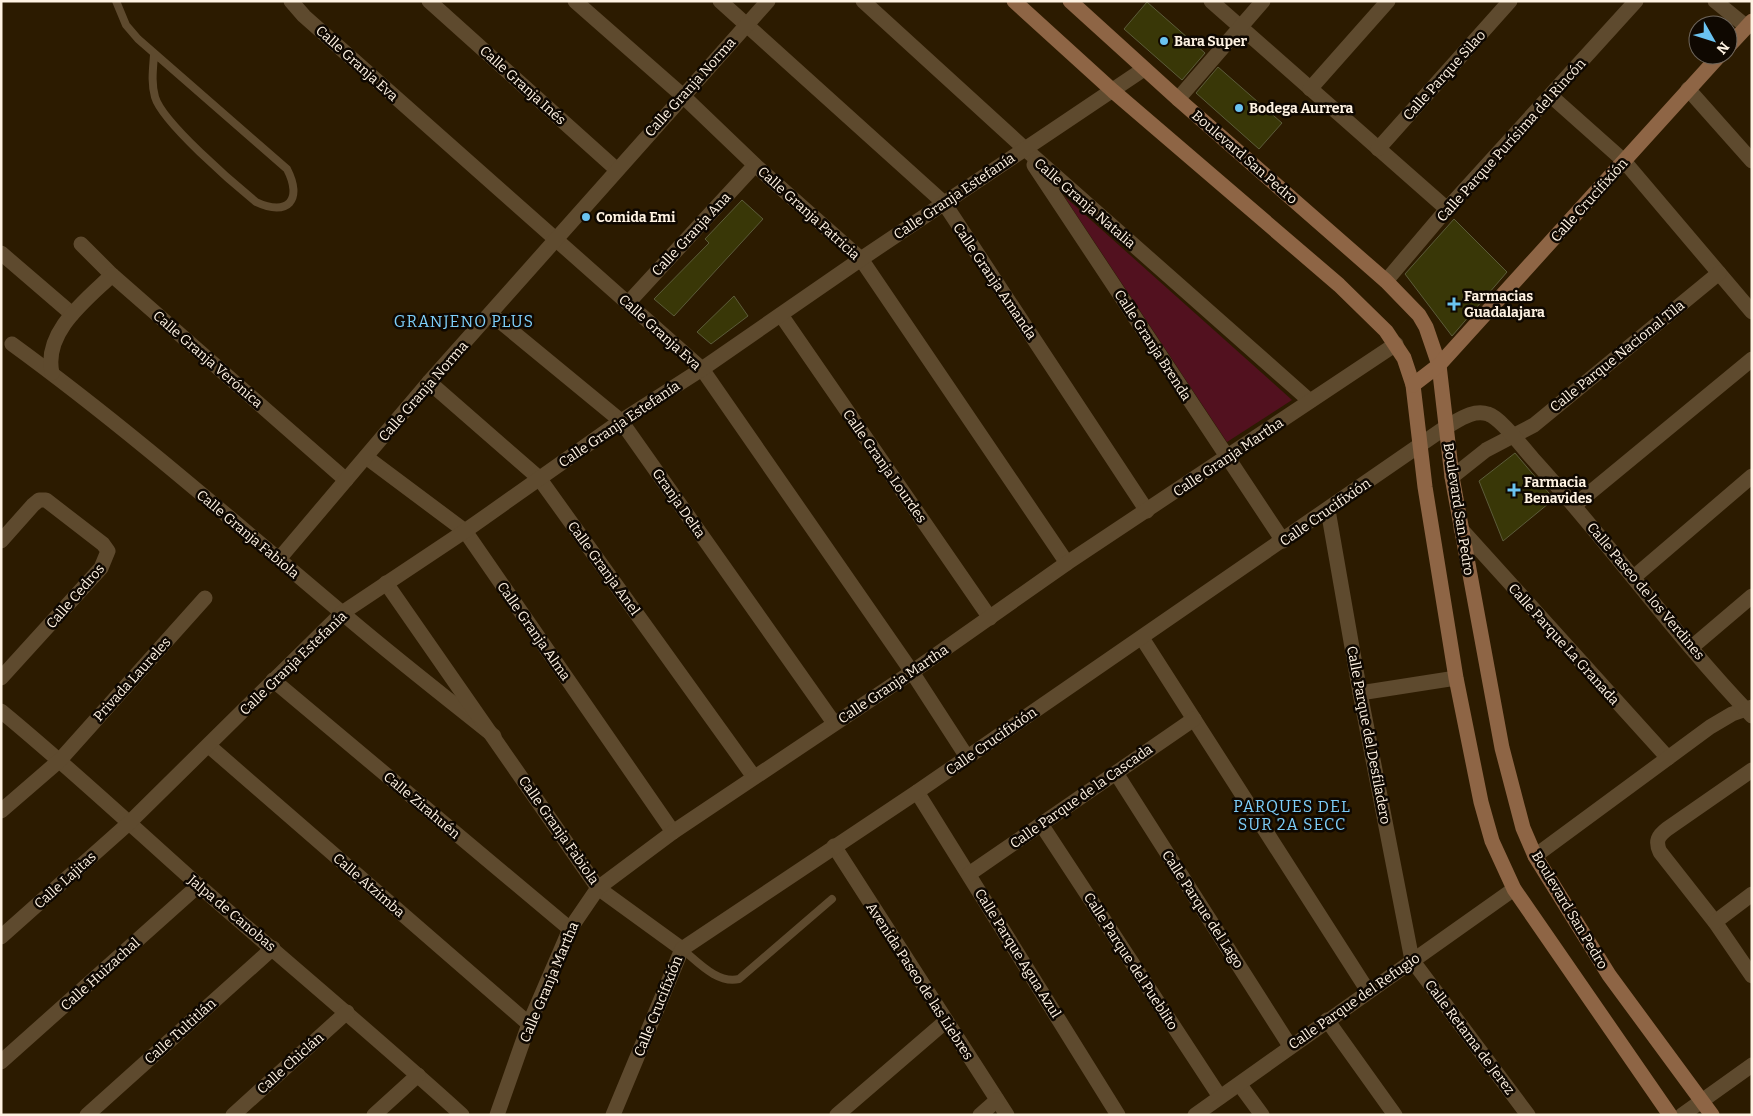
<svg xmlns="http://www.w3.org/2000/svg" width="1753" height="1116" viewBox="0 0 1753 1116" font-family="Bitter,serif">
<rect width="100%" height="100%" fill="#2c1b00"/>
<!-- green -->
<path fill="#52111f" d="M1064,196L1292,400L1227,442Z"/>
<!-- building -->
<g fill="#393707" stroke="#5c5c3a">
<path d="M1147,2L1205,53L1182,80L1124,29Z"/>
<path d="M1218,67L1282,123L1259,149L1196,93Z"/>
<path d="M742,200L763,219L674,316L654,299L709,243L705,239Z"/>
<path d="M1454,219L1507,272L1452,336L1405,274Z"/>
<path d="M734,296L748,316L711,344L697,332Z"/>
<path d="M1515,453L1554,499L1503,541L1479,481Z"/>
</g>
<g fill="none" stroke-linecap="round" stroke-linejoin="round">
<!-- lane -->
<g stroke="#5e4a2e" stroke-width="8">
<path d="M116,1L126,25L138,39L287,169C303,200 288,217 256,202C234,184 162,122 155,97C151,83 153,69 154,55"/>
<path d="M682,949C698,962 717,984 739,979L832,899"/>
</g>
<!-- street -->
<g stroke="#5e4a2e" stroke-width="15">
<path d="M291,1L304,16L702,369L912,672L967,757"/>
<path d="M429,1L616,169"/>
<path d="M575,1L683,96L755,165L861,259L1067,563"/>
<path d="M720,1L944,203L1147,511"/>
<path d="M863,1L1024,148L1310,401"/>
<path d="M1211,1L1447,209"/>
<path d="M1715,1L1747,27"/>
<path d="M1310,89L1388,1"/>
<path d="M1688,89L1752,161"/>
<path d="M1551,96L1624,161L1752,312"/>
<path d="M1178,99L1263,1"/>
<path d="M1378,149L1510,1"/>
<path d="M1034,165L1283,541"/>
<path d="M81,244L112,275"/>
<path d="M1,253L72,314"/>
<path d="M1386,281L1447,209L1636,1"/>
<path d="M628,303L755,165"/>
<path d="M491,314L621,421L834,723"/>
<path d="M781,315L990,618"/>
<path d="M12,344C126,427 233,521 341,612C391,655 443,695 494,736"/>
<path d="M52,373C43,332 86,300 112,275L346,480"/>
<path d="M429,382L539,478L754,777"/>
<path d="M366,457L465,531L673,832"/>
<path d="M1452,477L1486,450L1534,425L1719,273"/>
<path d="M1575,505L1752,359"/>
<path d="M1328,510L1360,693L1412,960L1528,1115"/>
<path d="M1461,529L1668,758"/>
<path d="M1,541L33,505L39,500H46L103,544L108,551L101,568L1,678"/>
<path d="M279,559L429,382L768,1"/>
<path d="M1634,577L1752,476"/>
<path d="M386,583L598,888L682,949"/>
<path d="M1142,638L1368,991"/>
<path d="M1692,647L1752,596"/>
<path d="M273,680L570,929"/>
<path d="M1360,693L1456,678"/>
<path d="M1,711C69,767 132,826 197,884C285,961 375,1036 462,1115"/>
<path d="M209,746L529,1024"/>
<path d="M1752,770L1667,829C1658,836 1655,841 1660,852L1715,922L1752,976"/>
<path d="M1116,773L1290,1046"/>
<path d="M917,792L1118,1115"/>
<path d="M1,811L60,760L205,598"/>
<path d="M1041,824L1220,1097"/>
<path d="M834,846L1007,1115"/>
<path d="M1535,856L1710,727L1732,714L1752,707"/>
<path d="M969,874L1194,719"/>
<path d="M1715,922L1752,894"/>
<path d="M1,937L129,823L342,613L465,531L621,421L702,369L861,259L1144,69"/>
<path d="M1327,1020L1395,1115"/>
<path d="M1,1062L199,885"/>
<path d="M1240,1085L1262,1115"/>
<path d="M87,1115L273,948"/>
<path d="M233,1115L347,1012"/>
<path d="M374,1115L418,1075"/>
<path d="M497,1115L529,1024L570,929L598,888L673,832L912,672L1067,563L1396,344"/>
<path d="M613,1115L682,949L917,792L1446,427C1459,420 1473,409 1488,414C1501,418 1523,448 1533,459C1609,542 1674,635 1752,716"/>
<path d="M837,1115L946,1021"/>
<path d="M980,1115L997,1100"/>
<path d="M1195,1115L1514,889"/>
<path d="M1682,1115L1752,1065"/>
</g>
<!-- secondary -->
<g stroke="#8e6545" stroke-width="15">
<path d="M1014,1L1113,91L1339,285L1386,331L1404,358L1413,385L1425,487L1456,678L1481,802L1492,841L1514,889L1670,1115"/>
<path d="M1070,1L1178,99L1386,281L1419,315L1426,327L1439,365L1452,477L1502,748L1523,828L1535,856L1609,975L1712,1115"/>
<path d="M1728,47L1752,21"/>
<path d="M1413,385L1439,365L1720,55"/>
</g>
</g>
<!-- markers -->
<g fill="#6ac3f1" stroke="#0f0801" stroke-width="2">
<circle cx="1164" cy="41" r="5"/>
<circle cx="1239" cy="108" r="5"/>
<circle cx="586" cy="217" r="5"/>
<path d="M1451.5 296.5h5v5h5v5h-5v5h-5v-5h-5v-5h5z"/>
<path d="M1511.5 482.5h5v5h5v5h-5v5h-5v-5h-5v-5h5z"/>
</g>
<g text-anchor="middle" stroke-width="5" stroke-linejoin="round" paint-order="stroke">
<!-- poi labels -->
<g font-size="14" font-weight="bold" fill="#fff3e3" stroke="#0f0801" text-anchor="start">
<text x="1174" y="46">Bara Super</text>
<text x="1249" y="113">Bodega Aurrera</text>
<text x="596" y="222">Comida Emi</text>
<text x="1464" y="301">Farmacias<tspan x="1464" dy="16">Guadalajara</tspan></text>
<text x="1524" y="487">Farmacia<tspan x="1524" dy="16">Benavides</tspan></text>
</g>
<!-- street labels -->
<g font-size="14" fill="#fff3e3" stroke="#0f0801">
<text transform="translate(357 63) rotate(42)" y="5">Calle Granja Eva</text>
<text transform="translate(1444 75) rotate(-48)" y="5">Calle Parque Silao</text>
<text transform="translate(523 85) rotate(42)" y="5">Calle Granja Inés</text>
<text transform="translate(690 87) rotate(-48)" y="5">Calle Granja Norma</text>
<text transform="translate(1511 140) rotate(-48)" y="5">Calle Parque Purísima del Rincón</text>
<text transform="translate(1245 157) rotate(41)" y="5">Boulevard San Pedro</text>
<text transform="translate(954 196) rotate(-34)" y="5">Calle Granja Estefanía</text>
<text transform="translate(1589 200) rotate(-48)" y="5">Calle Crucifixión</text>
<text transform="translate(1085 203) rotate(41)" y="5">Calle Granja Natalia</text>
<text transform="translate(809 213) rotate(42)" y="5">Calle Granja Patricia</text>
<text transform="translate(691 234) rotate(-47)" y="5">Calle Granja Ana</text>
<text transform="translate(995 281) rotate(56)" y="5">Calle Granja Amanda</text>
<text transform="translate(660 332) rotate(42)" y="5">Calle Granja Eva</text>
<text transform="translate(1153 345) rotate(57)" y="5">Calle Granja Brenda</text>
<text transform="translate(1617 356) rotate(-39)" y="5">Calle Parque Nacional Tila</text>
<text transform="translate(208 359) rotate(41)" y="5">Calle Granja Verónica</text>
<text transform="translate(423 391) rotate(-49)" y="5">Calle Granja Norma</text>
<text transform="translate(619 424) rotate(-34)" y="5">Calle Granja Estefanía</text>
<text transform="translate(1228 457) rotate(-34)" y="5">Calle Granja Martha</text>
<text transform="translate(885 466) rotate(55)" y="5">Calle Granja Lourdes</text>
<text transform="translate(679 503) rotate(55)" y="5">Granja Delta</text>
<text transform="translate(1459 509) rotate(81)" y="5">Boulevard San Pedro</text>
<text transform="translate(1325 512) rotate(-35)" y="5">Calle Crucifixión</text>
<text transform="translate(248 534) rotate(40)" y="5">Calle Granja Fabiola</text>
<text transform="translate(604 568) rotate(54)" y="5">Calle Granja Anel</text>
<text transform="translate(1646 591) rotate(50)" y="5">Calle Paseo de los Verdines</text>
<text transform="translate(75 596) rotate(-49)" y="5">Calle Cedros</text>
<text transform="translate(534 631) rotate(55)" y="5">Calle Granja Alma</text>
<text transform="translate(1564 644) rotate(48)" y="5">Calle Parque La Granada</text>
<text transform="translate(293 663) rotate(-44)" y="5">Calle Granja Estefanía</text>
<text transform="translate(132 679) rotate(-48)" y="5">Privada Laureles</text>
<text transform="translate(893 684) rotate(-34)" y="5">Calle Granja Martha</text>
<text transform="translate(1369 735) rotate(79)" y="5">Calle Parque del Desfiladero</text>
<text transform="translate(991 741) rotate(-35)" y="5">Calle Crucifixión</text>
<text transform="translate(1081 796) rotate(-35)" y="5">Calle Parque de la Cascada</text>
<text transform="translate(422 805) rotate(40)" y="5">Calle Zirahuén</text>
<text transform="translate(559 830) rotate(55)" y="5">Calle Granja Fabiola</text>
<text transform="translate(65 880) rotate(-42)" y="5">Calle Lajitas</text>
<text transform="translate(369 885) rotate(41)" y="5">Calle Atzimba</text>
<text transform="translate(1203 909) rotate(57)" y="5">Calle Parque del Lago</text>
<text transform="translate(1570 910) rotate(59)" y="5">Boulevard San Pedro</text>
<text transform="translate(232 913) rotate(40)" y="5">Jalpa de Canobas</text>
<text transform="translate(1018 953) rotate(58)" y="5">Calle Parque Agua Azul</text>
<text transform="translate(1131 961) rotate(57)" y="5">Calle Parque del Pueblito</text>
<text transform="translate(100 974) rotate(-42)" y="5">Calle Huizachal</text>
<text transform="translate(920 981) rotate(57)" y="5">Avenida Paseo de las Liebres</text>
<text transform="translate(549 982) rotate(-67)" y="5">Calle Granja Martha</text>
<text transform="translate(1354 1001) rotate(-35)" y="5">Calle Parque del Refugio</text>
<text transform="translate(658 1006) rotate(-68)" y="5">Calle Crucifixión</text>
<text transform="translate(180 1031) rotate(-42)" y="5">Calle Tultitlán</text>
<text transform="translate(1470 1037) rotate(53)" y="5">Calle Retama de Jerez</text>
<text transform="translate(290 1063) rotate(-42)" y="5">Calle Chiclán</text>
</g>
<!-- quarter labels -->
<g font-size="16" letter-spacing="1" fill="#7ecffa" stroke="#0f0801">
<text x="464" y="327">GRANJENO PLUS</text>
<text x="1292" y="812">PARQUES DEL<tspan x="1292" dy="18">SUR 2A SECC</tspan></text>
</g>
</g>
<!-- border -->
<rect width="1753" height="1116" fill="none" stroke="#fff3e3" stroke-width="5"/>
<!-- north arrow -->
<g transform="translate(1713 40) rotate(129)"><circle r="24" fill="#0f0801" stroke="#6f665b"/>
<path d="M0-4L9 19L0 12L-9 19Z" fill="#6ac3f1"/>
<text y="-8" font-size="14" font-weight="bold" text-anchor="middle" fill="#fff3e3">N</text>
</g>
</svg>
